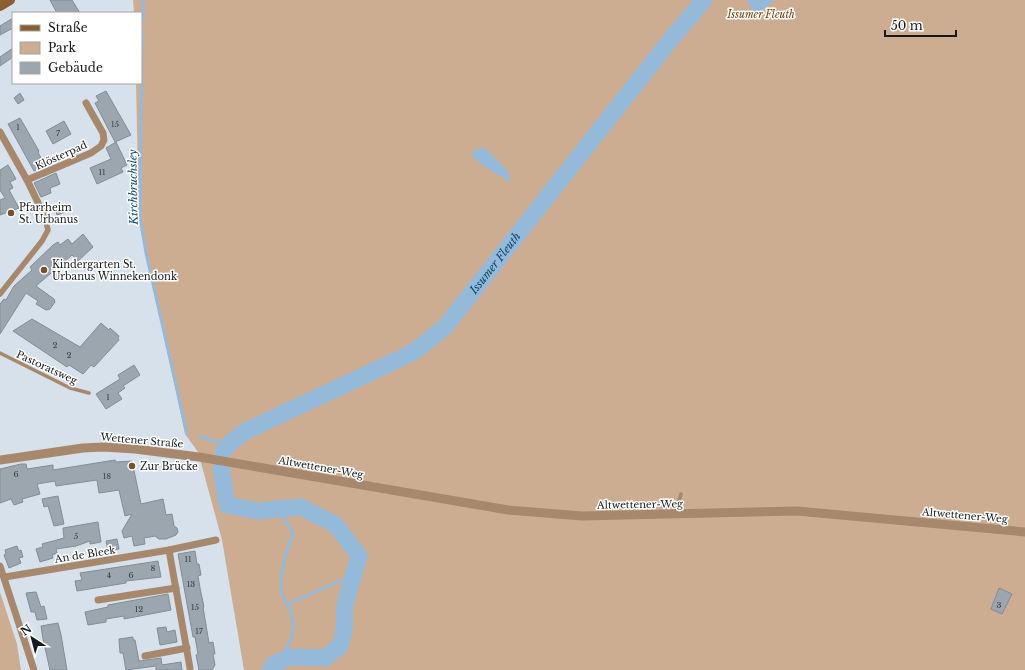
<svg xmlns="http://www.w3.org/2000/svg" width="1025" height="670" viewBox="0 0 1025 670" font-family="'Libre Baskerville',serif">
<rect width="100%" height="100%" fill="#d7e1eb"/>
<!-- green -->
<g fill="#ccad92">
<path d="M133,0H1025V670H244L222,540L198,452L185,434L139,219L136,83H141V13H134Z"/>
<path d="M0,592L17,644L21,670H0Z"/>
</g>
<!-- water -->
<g fill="#95bad9">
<path d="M747,0H774L763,10L754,14Z"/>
<path d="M485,148L508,171L511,183C497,173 481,167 471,154L476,149Z"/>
</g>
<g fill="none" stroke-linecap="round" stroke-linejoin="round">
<!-- stream -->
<g stroke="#95bad9" stroke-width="3">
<path d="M143,21V0"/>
<path d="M142,31L140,218L146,253L187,434"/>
<path d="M199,437L229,444"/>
<path d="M288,604L353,575"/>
<path d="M274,664C289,648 299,632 290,610C287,604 282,597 281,590C280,574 286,549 293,534L279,509"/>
</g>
<!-- river -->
<g stroke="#95bad9" stroke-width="17">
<path id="s1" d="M223,452L229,444L246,431L397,360L415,351L445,327L672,38L704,0"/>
<path d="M221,467L227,505L257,511L301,507L336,525L359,556L345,604L344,630L340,646L325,658L291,657L274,664L270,670"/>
</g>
</g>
<!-- building -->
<g fill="#9ca6af" stroke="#828c95">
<path d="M50,0H72L80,13H57Z"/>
<path d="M13,18V28L0,35V26Z"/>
<path d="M13,48V57L0,66V57Z"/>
<path d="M106,91L131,135L115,142L95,103L99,101L96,96Z"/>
<path d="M20,93L24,100L18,104L14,98Z"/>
<path d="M20,118L39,151L38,152L44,164L49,162L51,164L34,171L8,124Z"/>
<path d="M64,121L71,134L53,144L46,131Z"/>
<path d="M116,142L127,165L121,168L123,172L97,184L90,168L111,159L106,148Z"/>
<path d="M8,165L16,179L10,182L13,188L9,190L19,208L0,215V200L5,198L0,190V170Z"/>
<path d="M56,173L60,184L50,188L51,193L41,197L34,183Z"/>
<path d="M61,203L65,212L57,215L54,206Z"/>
<path d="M83,234L93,247L78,261L72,255L36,286L54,299L55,302L50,309L46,310L36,304L38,301L26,293L0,334V304L4,299L6,300L14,286L32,270L30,267L53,245L58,242L60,245L68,239L72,244Z"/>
<path d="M32,319L80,347L101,323L109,330L110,328L119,336L118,338L119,340L94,367L91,365L83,374L69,365L67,367L13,331Z"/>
<path d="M134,365L140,375L123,386L125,388L118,393L122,399L106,409L96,394L120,379L118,375Z"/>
<path d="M115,460L116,462L132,461L141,504L163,499L166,515L172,514L174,526L177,528L178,532L176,535L166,539H159L155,536L144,538L145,544L134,546L132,536L124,538L122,531L132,514L125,516L119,490L99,493L97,480L56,486L55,481L37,484L40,494L22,499L23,502L14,505L11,499L0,503V469L21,464H26L27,469L53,465V470Z"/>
<path d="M58,496L64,524L54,526L48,506L44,507L42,499Z"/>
<path d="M98,522L101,542L90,544V541L76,546L56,549L57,553L52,555L53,558L40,562L36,549L43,547L42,544L64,538L63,528Z"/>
<path d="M117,539L119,549L108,551L106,541Z"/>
<path d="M17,546L19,551L21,550L23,557L19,558L21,563L9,568L4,555L6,554L5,550Z"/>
<path d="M195,551L197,564H199L201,575L198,576L200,588L204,607H203L209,643L213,642L215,654H213L215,665L212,670H199L196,655L198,654L195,637H193L178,554Z"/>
<path d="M158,561L161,577L126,581V583L77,591L75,581L82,580L80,573Z"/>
<path d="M999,588L1012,594L1002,614L991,609Z"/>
<path d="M36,592L41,607L44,606L47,619L37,620L35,612H31L26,593Z"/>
<path d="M168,594L171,610L124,619V616L106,619V622L88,625L85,612L108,607V605Z"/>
<path d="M58,623L61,635L67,670H50L43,639L41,626Z"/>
<path d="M166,627L167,632L175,630L177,642L160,645L157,628Z"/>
<path d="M133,637V640H135L139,661L161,658L162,665L181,662L182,670H156V666L126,670L123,653H120L119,639Z"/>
</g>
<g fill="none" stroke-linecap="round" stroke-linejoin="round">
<!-- service -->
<g stroke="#a7886d" stroke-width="3.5">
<path d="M0,353L70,388L89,393"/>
<path d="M675,513L681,494"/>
</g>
<!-- pedestrian -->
<path stroke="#a7886d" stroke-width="5.5" d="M0,294L42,241L48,230L44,215"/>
<!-- minor -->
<g stroke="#a7886d" stroke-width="7">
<path d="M0,132L27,180L44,215"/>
<path d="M27,180L91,153L101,146L104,140L103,133L86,103"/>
<path d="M169,550L190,668"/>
<path d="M0,566L34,670"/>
<path d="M5,577L169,550L216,540"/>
<path d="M98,600L176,588"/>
<path d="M145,656L187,648"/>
</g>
<!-- tertiary -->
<path stroke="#a7886d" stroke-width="9" d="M0,460L83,448L103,447L135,449L199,457L508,510L582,516L797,511L1025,532"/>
<!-- secondary -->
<path stroke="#8a5d33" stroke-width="10" d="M0,6L10,0"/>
</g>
<!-- markers -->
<g fill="#76502c" stroke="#fff" stroke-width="1.5">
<circle cx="11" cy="213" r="4"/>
<circle cx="44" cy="270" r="4"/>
<circle cx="132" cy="466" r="4"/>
</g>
<g text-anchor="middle" stroke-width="3" stroke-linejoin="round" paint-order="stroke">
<!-- number labels -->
<g font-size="8" fill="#373c41">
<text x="115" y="127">15</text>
<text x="18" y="130">1</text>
<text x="58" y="136">7</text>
<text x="102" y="175">11</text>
<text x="55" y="348">2</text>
<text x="69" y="358">2</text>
<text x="108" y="400">1</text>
<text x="16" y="477">6</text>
<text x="107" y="479">18</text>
<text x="76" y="539">5</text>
<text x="188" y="562">11</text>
<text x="153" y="571">8</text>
<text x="109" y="578">4</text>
<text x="131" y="578">6</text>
<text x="191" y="587">13</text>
<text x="999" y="608">3</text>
<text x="195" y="610">15</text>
<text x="139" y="612">12</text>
<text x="199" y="634">17</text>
</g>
<!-- park labels -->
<g font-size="10" font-style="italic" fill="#6d3f07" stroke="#fff">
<text x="761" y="18">Issumer Fleuth</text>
</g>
<!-- street labels -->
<g font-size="10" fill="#15191c" stroke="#fff">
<text transform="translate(61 155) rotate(-24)" y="4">Klösterpad</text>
<text transform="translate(47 367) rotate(25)" y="4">Pastoratsweg</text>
<text transform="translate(142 440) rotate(5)" y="4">Wettener Straße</text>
<text transform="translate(321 467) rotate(10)" y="4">Altwettener-Weg</text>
<text transform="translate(640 504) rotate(-1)" y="4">Altwettener-Weg</text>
<text transform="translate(965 515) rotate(5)" y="4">Altwettener-Weg</text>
<text transform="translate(85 554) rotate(-9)" y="4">An de Bleek</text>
</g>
<!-- poi labels -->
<g font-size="10" fill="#15191c" stroke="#fff" text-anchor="start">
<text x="19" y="211">Pfarrheim<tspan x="19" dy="12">St. Urbanus</tspan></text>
<text x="52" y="268">Kindergarten St.<tspan x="52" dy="12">Urbanus Winnekendonk</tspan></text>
<text x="140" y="470">Zur Brücke</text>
</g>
<!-- water labels -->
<g font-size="11" font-style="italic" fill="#07466f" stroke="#fff">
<text transform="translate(133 187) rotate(-91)" y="4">Kirchbruchsley</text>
<text dy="4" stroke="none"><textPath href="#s1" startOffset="338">Issumer Fleuth</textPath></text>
</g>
</g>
<!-- legend -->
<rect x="12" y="12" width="130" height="72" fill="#ffffff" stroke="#a1a3a4"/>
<rect x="20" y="25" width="20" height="6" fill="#8a5d33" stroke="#a1a3a4"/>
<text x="48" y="32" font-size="12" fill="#15191c">Straße</text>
<rect x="20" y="42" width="20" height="12" fill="#ccad92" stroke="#a1a3a4"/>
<text x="48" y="52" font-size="12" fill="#15191c">Park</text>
<rect x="20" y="62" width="20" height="12" fill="#9ca6af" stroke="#a1a3a4"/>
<text x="48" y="72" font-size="12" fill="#15191c">Gebäude</text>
<!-- north arrow -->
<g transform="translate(32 638) rotate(324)" stroke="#ffffff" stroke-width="3" paint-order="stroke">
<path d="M0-3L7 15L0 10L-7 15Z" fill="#15191c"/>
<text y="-6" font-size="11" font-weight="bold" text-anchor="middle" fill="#15191c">N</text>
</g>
<!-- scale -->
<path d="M885 30v6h71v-6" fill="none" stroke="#15191c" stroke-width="2"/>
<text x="891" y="30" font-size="12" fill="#15191c" stroke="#ffffff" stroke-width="3" paint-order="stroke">50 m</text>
</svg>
